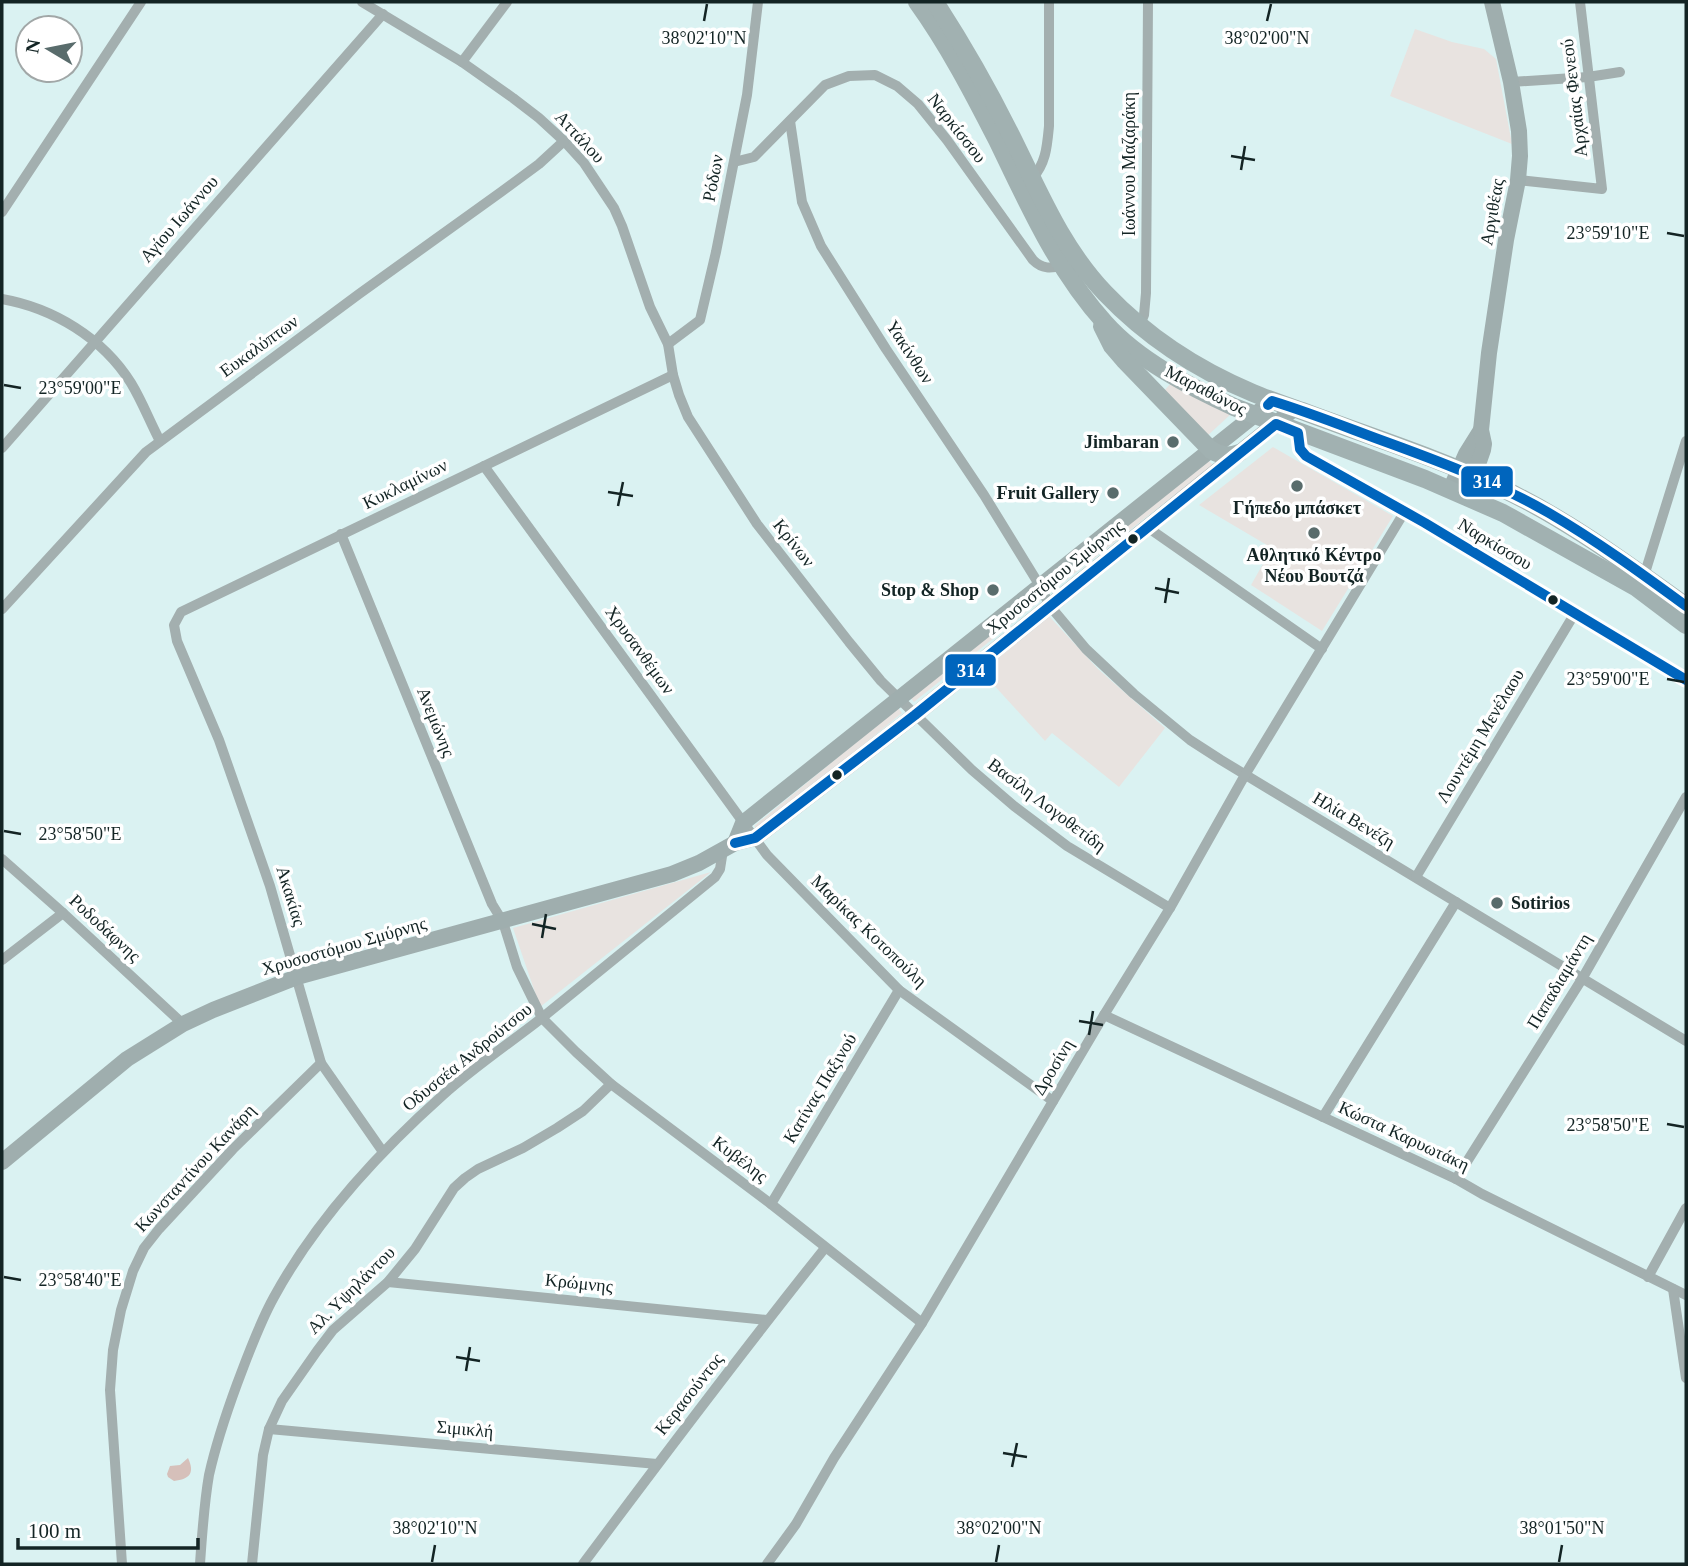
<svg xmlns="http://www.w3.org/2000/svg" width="1688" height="1566" viewBox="0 0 1688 1566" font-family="Georgia,serif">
<rect width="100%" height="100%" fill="#daf2f2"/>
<!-- green -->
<g fill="#e8e3e0">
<path d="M1415,29L1452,42L1484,49L1496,59L1512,144L1390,96Z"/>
<path d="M1171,383L1231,414L1206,437L1164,391Z"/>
<path d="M1273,447L1393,516L1322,631L1251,585L1272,548L1199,505Z"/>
<path d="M1207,459L1213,465L1052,591L1048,585Z"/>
<path d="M1037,595L1040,601L914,702L910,697Z"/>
<path d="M1048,615L1098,669L1165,728L1119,787L1052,733L1045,741L981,671Z"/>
<path d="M898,708L902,713L759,830L754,826Z"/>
<path d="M711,872L540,1007L513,928Z"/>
</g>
<!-- water -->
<path fill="#d6c0ba" d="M188,1458C195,1473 190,1479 174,1481L168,1477L167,1474L170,1466L180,1465Z"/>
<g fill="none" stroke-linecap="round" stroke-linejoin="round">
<!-- street -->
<g stroke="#a3afaf" stroke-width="10">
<path d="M362,2L462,62L513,98L539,118L564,141L584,163L614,208L622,226L650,307L668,344L673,375L679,395L688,417L757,524L849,642L881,681L972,770L1014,806L1067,846L1170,908"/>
<path d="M462,62L507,2"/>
<path d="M1511,82L1588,77L1620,72"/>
<path d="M790,121L802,202L821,246L886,349L984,495L1040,586L1050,606L1086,649L1134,694L1190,740L1221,760L1686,1041"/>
<path d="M734,162L754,157L825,85L849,76L875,75L897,86L918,104L947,140L1033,260C1042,269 1051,269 1063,265"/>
<path d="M1032,179C1046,163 1047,147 1049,126V2"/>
<path d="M1518,180L1602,189L1580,2"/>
<path d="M2,212L141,2"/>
<path d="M2,299C53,308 103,338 131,383C142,401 150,422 160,441"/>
<path d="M1140,325L1144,315L1146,293L1148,2"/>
<path d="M668,344L700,320L716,252L747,95L758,2"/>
<path d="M1298,433L1300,449L1306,456L1425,523L1686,680"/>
<path d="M2,448L383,14"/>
<path d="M484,466L767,855L899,990L1053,1101"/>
<path d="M1147,527L1322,649"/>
<path d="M341,534L492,904L503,922L517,967L542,1018L576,1052L611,1084L771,1204L922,1323"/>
<path d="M1644,576L1686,441"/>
<path d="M2,609L146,452L359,294L501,192L539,164L564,141"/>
<path d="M2,859L63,913L183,1024"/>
<path d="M1416,877L1575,613"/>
<path d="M2,960L63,913"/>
<path d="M1104,1015L1456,1179L1482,1194L1686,1295"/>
<path d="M1323,1117L1456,902"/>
<path d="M383,1152L321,1063L270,886L219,740L177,641L174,625L181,612L673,375"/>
<path d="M1456,1179L1582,979L1686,797"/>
<path d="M771,1204L899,990"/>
<path d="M1648,1277L1686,1208"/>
<path d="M388,1282L767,1320"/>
<path d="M1673,1289L1686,1378"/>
<path d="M269,1429L657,1464"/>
<path d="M122,1564L110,1390L113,1350L121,1310L133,1271L144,1248L159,1229L233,1149L321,1063"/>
<path d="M200,1564C202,1534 204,1504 209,1475C216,1444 226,1414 237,1384C248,1355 259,1324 274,1297C316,1220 378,1153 443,1095C474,1067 510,1043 543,1017C600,971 657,924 715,877L720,869L723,850"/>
<path d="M252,1564L263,1455L269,1429L282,1401L317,1351L333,1330L388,1282L415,1249L454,1188L465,1178L478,1169L523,1148L557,1128L583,1111L611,1084"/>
<path d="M583,1564C662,1458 742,1352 825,1248"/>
<path d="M767,1564L796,1524L834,1458L922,1323L1104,1015L1170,908L1245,775L1405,511"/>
</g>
<!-- secondary -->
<g stroke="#9faeae" stroke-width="16">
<path d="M1450,490L1466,454L1481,430"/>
<path d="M1464,495L1474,476L1483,450L1484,444L1481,430L1489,353L1506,240L1518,180L1520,156L1519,131L1511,82L1492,2"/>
<path d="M735,843L743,823L1272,401"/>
<path d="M2,1162L127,1059L183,1024L213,1010L297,977L672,874L699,863L735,843L755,838L915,715L1295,408"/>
</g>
<!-- primary -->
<g stroke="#a1b1b1" stroke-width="18">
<path d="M917,2C948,45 973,93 997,140C1028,204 1057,270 1105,323C1138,360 1190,387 1234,407L1425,479L1503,513L1637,588L1686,625"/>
<path d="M935,2C963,45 988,89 1011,135C1039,191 1061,247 1105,293C1146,336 1198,370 1253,393C1269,400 1286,405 1302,411C1368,436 1436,457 1499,487C1567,519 1626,563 1686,606"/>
<path d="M1102,326L1112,346L1124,360L1211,450C1221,456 1229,457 1239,453"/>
</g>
<defs>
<g id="bus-1">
<path d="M1268,405L1272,401C1308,412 1343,426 1378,439C1436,460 1495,482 1549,513C1597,541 1641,573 1686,606"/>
<path d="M735,843L755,838L915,715L1276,424L1298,433L1300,449L1306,456L1425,523L1686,680"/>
</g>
</defs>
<!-- bus-1 casing -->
<use href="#bus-1" stroke="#fff" stroke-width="16"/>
<!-- bus-1 -->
<use href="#bus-1" stroke="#0065bd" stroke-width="10"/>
</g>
<!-- ticks -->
<path fill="none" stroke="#132424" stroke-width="2.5" d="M704,21L707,4M1267,21L1271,4M1231,156L1255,160M1241,170L1245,146M1667,233L1684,236M4,385L21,388M608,492L633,496M618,506L623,482M1155,588L1179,593M1165,603L1169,578M1667,679L1684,682M4,831L21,834M532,924L556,929M542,938L546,914M1079,1021L1103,1025M1089,1035L1093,1011M1667,1124L1684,1127M4,1277L21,1280M456,1357L480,1361M466,1371L470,1347M1003,1453L1027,1457M1012,1467L1017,1443M432,1562L435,1545M996,1562L999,1545M1559,1562L1562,1545"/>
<!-- markers -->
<g fill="#596c6c" stroke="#fff" stroke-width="2.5">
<circle cx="1173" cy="442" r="7"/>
<circle cx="1297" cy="486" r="7"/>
<circle cx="1113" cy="493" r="7"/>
<circle cx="1314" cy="533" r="7"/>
<circle cx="993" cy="590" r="7"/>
<circle cx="1497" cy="903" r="7"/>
</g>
<g fill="#132424" stroke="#fff" stroke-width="2.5">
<circle cx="1133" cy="539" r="6"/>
<circle cx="1553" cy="600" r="6"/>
<circle cx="837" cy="775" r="6"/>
</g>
<g text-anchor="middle" stroke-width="7" stroke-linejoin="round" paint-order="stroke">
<!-- street labels -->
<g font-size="18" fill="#132424" stroke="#fff">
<text transform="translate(1574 98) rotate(-97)" y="6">Αρχαίας Φενεού</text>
<text transform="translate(957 128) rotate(52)" y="6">Ναρκίσσου</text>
<text transform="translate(580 137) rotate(47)" y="6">Αττάλου</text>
<text transform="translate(1129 164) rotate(-90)" y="6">Ιωάννου Μαζαράκη</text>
<text transform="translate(713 178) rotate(-79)" y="6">Ρόδων</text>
<text transform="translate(1492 212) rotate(-80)" y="6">Αργιθέας</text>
<text transform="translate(179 219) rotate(-49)" y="6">Αγίου Ιωάννου</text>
<text transform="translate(259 346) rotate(-36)" y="6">Ευκαλύπτων</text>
<text transform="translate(910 352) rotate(57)" y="6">Υακίνθων</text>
<text transform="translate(1206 390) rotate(27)" y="6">Μαραθώνος</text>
<text transform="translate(405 484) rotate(-26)" y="6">Κυκλαμίνων</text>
<text transform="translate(794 543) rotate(52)" y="6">Κρίνων</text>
<text transform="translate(1495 544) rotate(31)" y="6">Ναρκίσσου</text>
<text transform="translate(1055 577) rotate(-39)" y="6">Χρυσοστόμου Σμύρνης</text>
<text transform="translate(640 650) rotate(54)" y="6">Χρυσανθέμων</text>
<text transform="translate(436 722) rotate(68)" y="6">Ανεμώνης</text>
<text transform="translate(1480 736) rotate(-59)" y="6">Λουντέμη Μενέλαου</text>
<text transform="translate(1047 805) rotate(37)" y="6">Βασίλη Λογοθετίδη</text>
<text transform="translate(1354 820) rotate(31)" y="6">Ηλία Βενέζη</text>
<text transform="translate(291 896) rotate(73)" y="6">Ακακίας</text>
<text transform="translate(105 928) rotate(43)" y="6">Ροδοδάφνης</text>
<text transform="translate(869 931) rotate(44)" y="6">Μαρίκας Κοτοπούλη</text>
<text transform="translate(344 946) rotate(-16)" y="6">Χρυσοστόμου Σμύρνης</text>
<text transform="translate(1559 981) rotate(-59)" y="6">Παπαδιαμάντη</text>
<text transform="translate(467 1057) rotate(-39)" y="6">Οδυσσέα Ανδρούτσου</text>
<text transform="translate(1053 1067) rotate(-59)" y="6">Δροσίνη</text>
<text transform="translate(820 1088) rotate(-59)" y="6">Κατίνας Παξινού</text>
<text transform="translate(1404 1136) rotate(25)" y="6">Κώστα Καρυωτάκη</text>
<text transform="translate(740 1159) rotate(37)" y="6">Κυβέλης</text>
<text transform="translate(195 1168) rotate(-47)" y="6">Κωνσταντίνου Κανάρη</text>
<text transform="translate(579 1283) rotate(6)" y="6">Κρώμνης</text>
<text transform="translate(351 1290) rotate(-45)" y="6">Αλ. Υψηλάντου</text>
<text transform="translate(689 1394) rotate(-52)" y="6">Κερασούντος</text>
<text transform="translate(465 1429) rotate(5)" y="6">Σιμικλή</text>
</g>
<!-- poi labels -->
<g font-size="18" font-weight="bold" fill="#132424" stroke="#fff" text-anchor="end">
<text x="1159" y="448">Jimbaran</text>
<text x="1099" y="499">Fruit Gallery</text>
<text x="1297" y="514" text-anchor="middle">Γήπεδο μπάσκετ</text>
<text x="1314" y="561" text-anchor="middle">Αθλητικό Κέντρο<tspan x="1314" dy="21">Νέου Βουτζά</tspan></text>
<text x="979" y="596">Stop &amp; Shop</text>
<text x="1511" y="909" text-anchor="start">Sotirios</text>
</g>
</g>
<g font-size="18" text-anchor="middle" fill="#132424" stroke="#fff" stroke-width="7" stroke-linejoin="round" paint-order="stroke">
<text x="704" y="44">38°02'10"N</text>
<text x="1267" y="44">38°02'00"N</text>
<text x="1608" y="239">23°59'10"E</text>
<text x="80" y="394">23°59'00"E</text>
<text x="1608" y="685">23°59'00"E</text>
<text x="80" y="840">23°58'50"E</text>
<text x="1608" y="1131">23°58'50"E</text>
<text x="80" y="1286">23°58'40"E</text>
<text x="435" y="1534">38°02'10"N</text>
<text x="999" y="1534">38°02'00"N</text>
<text x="1562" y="1534">38°01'50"N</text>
</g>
<g stroke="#fff" stroke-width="2.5">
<rect x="1460" y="465" width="54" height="33" rx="7" fill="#0065bd"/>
<rect x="944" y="653" width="53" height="34" rx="7" fill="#0065bd"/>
</g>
<g font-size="19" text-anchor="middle" font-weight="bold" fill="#fff">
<text x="1487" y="488">314</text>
<text x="971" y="677">314</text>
</g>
<!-- border -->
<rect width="1688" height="1566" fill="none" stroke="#132424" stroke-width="7"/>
<!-- north arrow -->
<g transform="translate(49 49) rotate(280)"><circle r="33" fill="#ffffff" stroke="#a1a7a7" stroke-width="2"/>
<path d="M0-5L12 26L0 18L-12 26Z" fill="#596c6c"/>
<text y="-10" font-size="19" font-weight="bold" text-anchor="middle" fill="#132424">N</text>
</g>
<!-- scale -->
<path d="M18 1538v10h180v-10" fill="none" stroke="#132424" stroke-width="3.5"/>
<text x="28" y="1538" font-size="21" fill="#132424" stroke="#ffffff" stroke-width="5" paint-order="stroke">100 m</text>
</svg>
